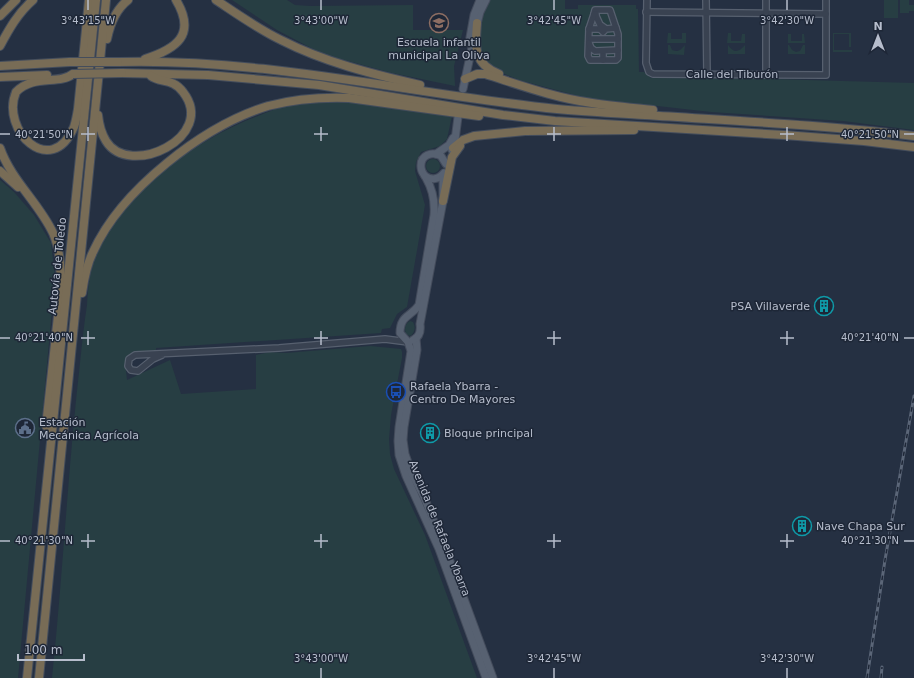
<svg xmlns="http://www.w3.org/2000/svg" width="914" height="678" viewBox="0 0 914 678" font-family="'DejaVu Sans',sans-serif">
<rect width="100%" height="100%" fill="#253042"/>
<!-- green -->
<g fill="#273e43">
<path d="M232,0H287L295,5L310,6L413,5V30H463L454,66L455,86L392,73L337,58L313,49L277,30Z"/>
<path d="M490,0H565V9H578V5H636V9H638L639,72H644L651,78L772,79L914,83V130L843,121L711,112L586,98L519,80L493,69L479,55L478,51L481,17Z"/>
<rect x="884" y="0" width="14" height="18"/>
<path d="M900,0H909V5H914V11H909V13H900Z"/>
<path d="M668,33H671V39H682V33H686V43H667Z"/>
<path d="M728,33H731V41H741L742,34H745V43H727Z"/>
<path d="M833,33H851V47H849V34H834V50H852V52H833Z"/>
<path d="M788,34H791V41H802V34H804L805,43H788Z"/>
<path d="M668,45H670L672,50C679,53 681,49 685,45L684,55L668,54Z"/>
<path d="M728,45C734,54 739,52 745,45V54H728Z"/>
<path d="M788,45H789L792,50L796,52L800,51L803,45H805V54H788Z"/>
<path d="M336,102L366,104L452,116L447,139L440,146L421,152L416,162L415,171L425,205L407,307L397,314L390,328L382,329L381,333L156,348V351C143,352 131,349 125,362L127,380L170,360L181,394L256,389V355L270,352L286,353L370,346L401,349L402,352V358L391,415L389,439L390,454L394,469L425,535L477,678H52C63,573 68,468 80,363C82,344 84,324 87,305C88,290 89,273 95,259C121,194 194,140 258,116C266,113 274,109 282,107C299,103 318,102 336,102Z"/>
<circle cx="433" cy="166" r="7"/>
<path d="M0,180L14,192L34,215L51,243L55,277L18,678H0Z"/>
<path d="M410,321L413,322C416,327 415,333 410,336L406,334C404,329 405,324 410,321Z"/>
</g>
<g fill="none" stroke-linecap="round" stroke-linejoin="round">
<defs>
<g id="minor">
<path d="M647,0L646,63L649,72L653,74L826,75V0"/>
<path d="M706,0L707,74"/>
<path d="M646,12L826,14"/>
<path d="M601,27L596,16L594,14L595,10H610L618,34V58L616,60H603V54"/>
<path d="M589,29L594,14H596"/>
<path d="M600,29H589L588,56L590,60H603"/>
<path d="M606,29L602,26L600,29L603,32L606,29L616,28"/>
<path d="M591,39H618"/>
<path d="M589,43L591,48L595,51L618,50"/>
<path d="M766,75V0"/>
<path d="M162,355L153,359L138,371L131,370L128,366L129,359L135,355L279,348L385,339L408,342"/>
</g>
<g id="major">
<path d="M476,28L480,12L486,0"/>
<path d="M469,43L474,15L480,0"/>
<path d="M463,89L474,38"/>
<path d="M452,150L455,140L458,117"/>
<path d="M436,154L449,145L453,138"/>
<path d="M446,164L441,156C432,151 420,155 421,167C421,172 424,174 426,178C433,190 435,202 434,215L419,305C411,317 400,315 400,333L408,342L411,351L399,427L398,441L399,455L406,476L439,549L486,678"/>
<path d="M425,176C432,181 439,179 444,173"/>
<path d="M416,338L417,350L404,427L403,440L405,454L412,474L424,497L453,569L493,678"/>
<path d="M413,340C420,337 421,331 420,324L443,201V175"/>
</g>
<g id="highway">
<path d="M216,0C237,14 258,29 281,40C324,62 372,74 420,85"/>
<path d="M0,16L16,0"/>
<path d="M477,23C475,46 473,64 499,74"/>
<path d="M107,39C110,24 115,10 128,0"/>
<path d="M0,46C9,29 18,13 33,0"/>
<path d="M145,59C176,49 197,35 176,0"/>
<path d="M118,62C266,58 411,94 557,109C587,112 616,113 645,115C735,121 825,125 914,136"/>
<path d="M0,66L70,62"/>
<path d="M122,73L208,75L319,85L503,115L555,121L784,135L864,141L914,147"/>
<path d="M73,74C59,85 33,74 16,92C0,130 51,180 74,127C76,121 77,115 78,109L89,0"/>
<path d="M0,77L47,75"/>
<path d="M465,79L477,74H485C520,85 555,98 592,103C612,106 633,108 653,110"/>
<path d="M98,115C99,125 101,133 106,141C129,179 218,137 183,92C173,78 160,83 151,76"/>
<path d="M0,148C11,180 39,203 53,233C67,265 58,310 55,344C52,371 49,399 46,426"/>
<path d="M453,148L463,140L474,136L525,131L634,130"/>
<path d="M0,171L18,187"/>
<path d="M443,201L452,157L460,146"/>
<path d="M82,293C84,279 87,264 93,252C121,190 203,126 268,106C295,99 321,97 349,98L479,116"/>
<path d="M27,678L96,0"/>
<path d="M39,678L106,0"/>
</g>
</defs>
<!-- minor casing -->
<use href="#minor" stroke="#57606f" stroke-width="8"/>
<!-- major casing -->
<use href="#major" stroke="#434b5b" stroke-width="9"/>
<!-- highway casing -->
<use href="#highway" stroke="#444d5c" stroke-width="10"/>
<!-- minor -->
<use href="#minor" stroke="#394251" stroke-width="5.5"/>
<!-- major -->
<use href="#major" stroke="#576171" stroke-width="7"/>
<!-- highway -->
<use href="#highway" stroke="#786c56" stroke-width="8"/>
<defs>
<g id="rail">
<path d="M867,678L885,560L914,396"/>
<path d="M881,678L882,667"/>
</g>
</defs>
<!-- rail casing -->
<use href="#rail" stroke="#5b6678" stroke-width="3"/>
<!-- rail -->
<use href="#rail" stroke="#1e2737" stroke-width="1.5" stroke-dasharray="4.5" stroke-linecap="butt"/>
<defs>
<g id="highway-bridge">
<path d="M70,62H118"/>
<path d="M73,74L122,73"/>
</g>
</defs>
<!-- highway-bridge casing -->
<use href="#highway-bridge" stroke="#444d5c" stroke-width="10" stroke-linecap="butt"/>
<!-- highway-bridge -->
<use href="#highway-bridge" stroke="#786c56" stroke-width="8"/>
</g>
<!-- ticks -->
<path fill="none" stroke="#b6bdcc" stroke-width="1.5" d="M88,0V10M321,0V10M554,0V10M787,0V10M88,127V141M321,127V141M554,127V141M787,127V141M0,134H10M81,134H95M314,134H328M547,134H561M780,134H794M904,134H914M88,331V345M321,331V345M554,331V345M787,331V345M0,338H10M81,338H95M314,338H328M547,338H561M780,338H794M904,338H914M88,534V548M321,534V548M554,534V548M787,534V548M0,541H10M81,541H95M314,541H328M547,541H561M780,541H794M904,541H914M321,668V678M554,668V678M787,668V678"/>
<!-- icons -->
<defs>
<symbol id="school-ring" viewBox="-11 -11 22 22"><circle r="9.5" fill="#1e2737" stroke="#8d6e63" stroke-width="1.5"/><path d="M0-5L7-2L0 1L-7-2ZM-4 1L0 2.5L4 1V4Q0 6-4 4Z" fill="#8d6e63"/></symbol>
<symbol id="building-ring" viewBox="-11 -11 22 22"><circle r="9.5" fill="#1e2737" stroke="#0f9aa8" stroke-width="1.5"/><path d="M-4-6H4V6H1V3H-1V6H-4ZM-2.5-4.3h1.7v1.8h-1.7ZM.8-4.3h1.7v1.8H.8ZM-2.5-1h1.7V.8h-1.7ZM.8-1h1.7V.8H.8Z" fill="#0f9aa8"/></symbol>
<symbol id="bus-ring" viewBox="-11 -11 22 22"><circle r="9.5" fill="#1e2737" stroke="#1a4fb4" stroke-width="1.5"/><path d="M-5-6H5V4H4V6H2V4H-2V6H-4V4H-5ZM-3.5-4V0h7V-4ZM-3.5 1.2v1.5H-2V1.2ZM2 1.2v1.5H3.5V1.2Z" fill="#1a4fb4"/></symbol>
<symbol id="civic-ring" viewBox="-11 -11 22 22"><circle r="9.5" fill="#1e2737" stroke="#5c6f8a" stroke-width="1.5"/><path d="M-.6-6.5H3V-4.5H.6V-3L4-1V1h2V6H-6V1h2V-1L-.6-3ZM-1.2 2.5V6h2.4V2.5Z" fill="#5c6f8a"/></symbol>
</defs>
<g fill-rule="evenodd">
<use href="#school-ring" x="428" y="12" width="22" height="22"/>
<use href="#building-ring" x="813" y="295" width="22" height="22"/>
<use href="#bus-ring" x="385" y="381" width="22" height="22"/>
<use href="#civic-ring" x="14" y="417" width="22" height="22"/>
<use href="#building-ring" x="419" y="422" width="22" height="22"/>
<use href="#building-ring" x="791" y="515" width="22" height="22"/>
</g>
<g text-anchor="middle" stroke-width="3" stroke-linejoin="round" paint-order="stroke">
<!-- poi labels -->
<g font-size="11" fill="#b6bdcc" stroke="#1e2737" text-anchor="start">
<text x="439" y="46" text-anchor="middle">Escuela infantil<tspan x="439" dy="13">municipal La Oliva</tspan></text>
<text x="810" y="310" text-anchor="end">PSA Villaverde</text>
<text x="410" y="390">Rafaela Ybarra -<tspan x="410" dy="13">Centro De Mayores</tspan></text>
<text x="39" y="426">Estación<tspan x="39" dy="13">Mecánica Agrícola</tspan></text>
<text x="444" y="437">Bloque principal</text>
<text x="816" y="530">Nave Chapa Sur</text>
</g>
<!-- street labels -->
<g font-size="11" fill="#b6bdcc" stroke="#1e2737">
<text x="732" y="78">Calle del Tiburón</text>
<text transform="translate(57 266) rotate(-84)" y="4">Autovía de Toledo</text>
<text transform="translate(440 528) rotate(68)" y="4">Avenida de Rafaela Ybarra</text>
</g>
</g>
<g font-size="10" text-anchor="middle" fill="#b6bdcc" stroke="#1e2737" stroke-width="3" stroke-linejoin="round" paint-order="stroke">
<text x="88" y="24">3°43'15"W</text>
<text x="321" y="24">3°43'00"W</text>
<text x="554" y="24">3°42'45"W</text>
<text x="787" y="24">3°42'30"W</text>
<text x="44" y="138">40°21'50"N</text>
<text x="870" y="138">40°21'50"N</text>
<text x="44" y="341">40°21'40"N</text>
<text x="870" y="341">40°21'40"N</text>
<text x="44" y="544">40°21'30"N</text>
<text x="870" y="544">40°21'30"N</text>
<text x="321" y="662">3°43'00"W</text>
<text x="554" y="662">3°42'45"W</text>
<text x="787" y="662">3°42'30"W</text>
</g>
<!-- north arrow -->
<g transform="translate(878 36)" stroke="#1e2737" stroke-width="3" paint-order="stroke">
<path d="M0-3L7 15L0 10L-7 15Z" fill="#b6bdcc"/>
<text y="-6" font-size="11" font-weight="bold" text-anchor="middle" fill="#b6bdcc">N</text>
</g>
<!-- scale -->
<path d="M18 654v6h66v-6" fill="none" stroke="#b6bdcc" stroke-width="2"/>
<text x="24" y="654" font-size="12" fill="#b6bdcc" stroke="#1e2737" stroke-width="3" paint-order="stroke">100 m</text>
</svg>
